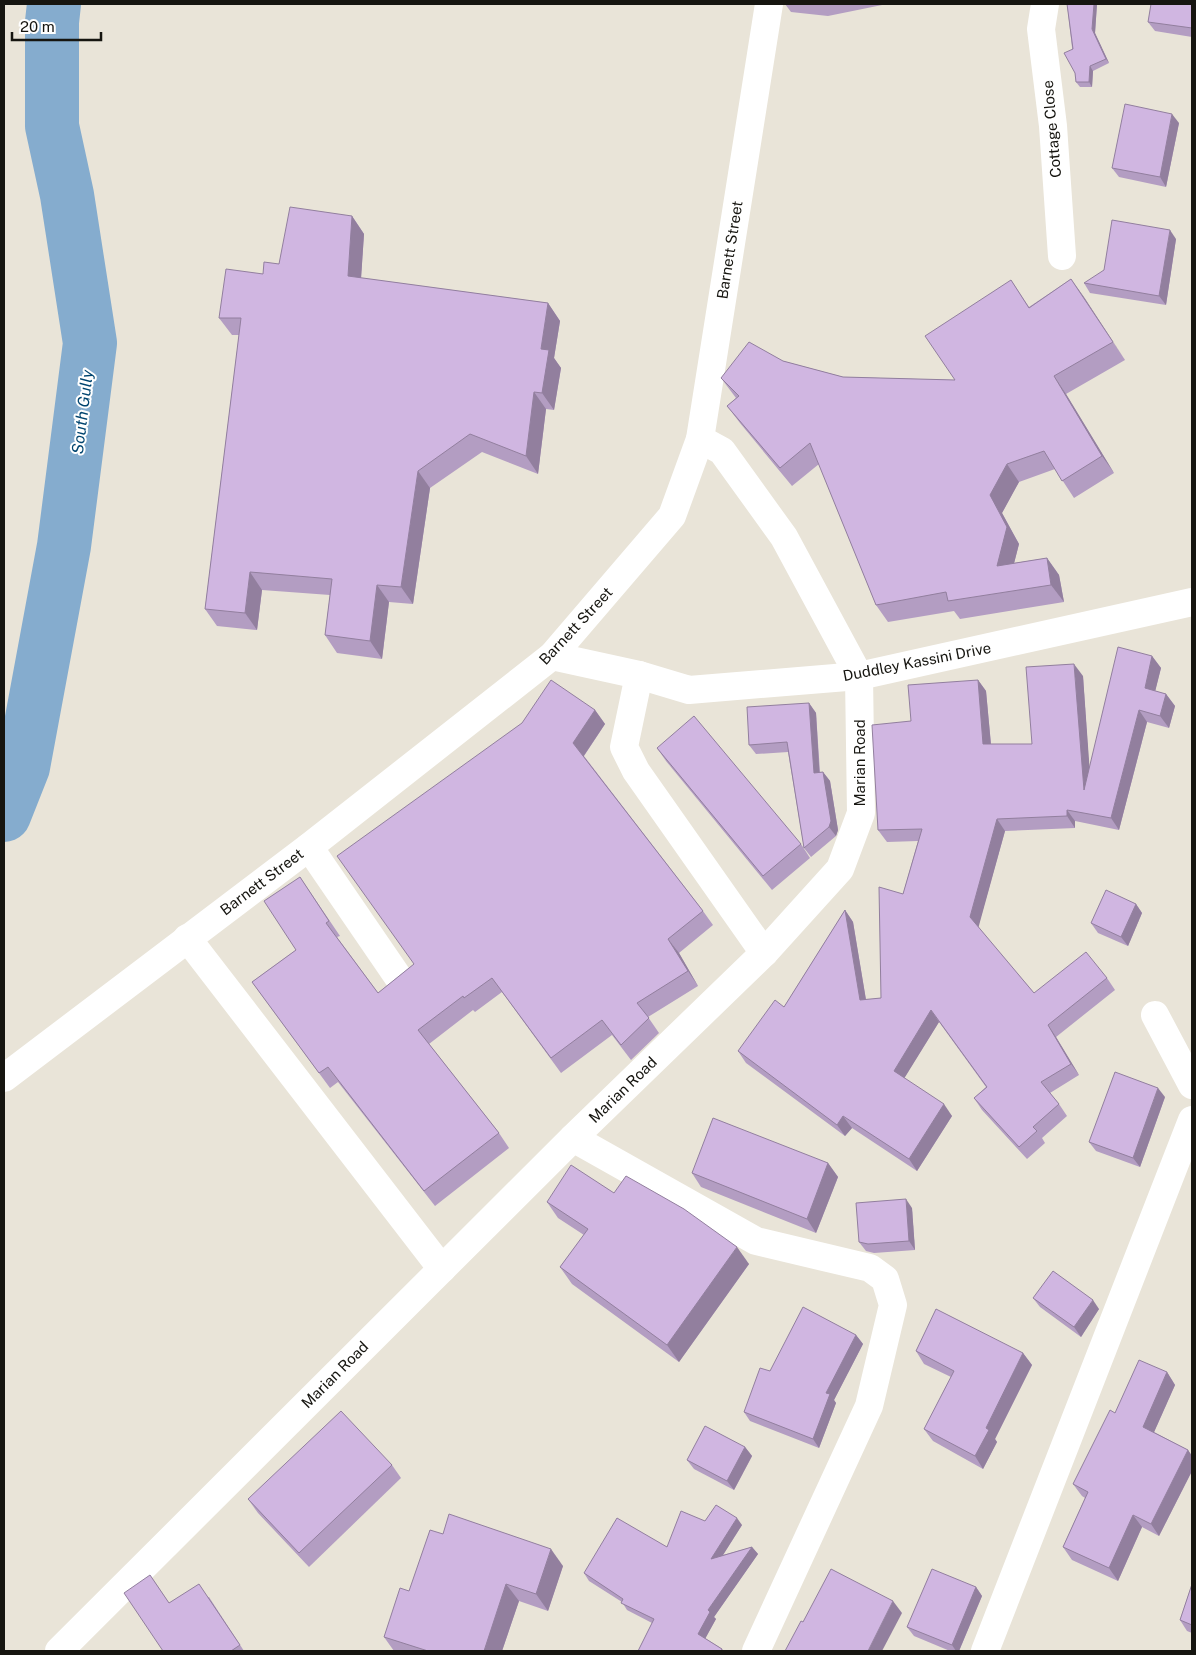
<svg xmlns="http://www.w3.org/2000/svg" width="1196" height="1655" viewBox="0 0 1196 1655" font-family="'Public Sans',sans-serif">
<rect width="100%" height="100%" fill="#e9e4d8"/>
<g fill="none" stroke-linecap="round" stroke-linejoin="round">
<!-- river -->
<path stroke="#85acce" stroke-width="54" d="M4,815L23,767L64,546L90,343L67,195L52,126V22L54,4"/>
<!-- minor -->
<g stroke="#fff" stroke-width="28">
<path d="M1045,4L1041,29L1053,126L1062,256"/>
<path d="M552,656L639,675L689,690L859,676L1192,602"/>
<path d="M639,675L624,747L636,771L764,953"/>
<path d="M309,847L398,977"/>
<path d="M187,938L442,1269"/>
<path d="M1155,1015L1192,1085"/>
<path d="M573,1138L756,1241L870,1268L885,1279L893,1305L869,1406L756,1651"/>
<path d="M59,1651L573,1138L764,953L840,869L861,813L859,676L784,537L722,451L700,439"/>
<path d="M985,1651L1192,1120"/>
</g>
<!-- major -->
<path stroke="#fff" stroke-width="28" d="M4,1078L309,847L552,656L672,516L700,439L769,4"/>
</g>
<!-- wall -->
<g fill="#b39dc2">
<path d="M785,4H887L828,16L791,12Z"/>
<path d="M1067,4H1097L1095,33L1109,63L1093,71L1092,87H1080L1076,82Z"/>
<path d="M1192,4V37L1155,31L1148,22Z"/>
<path d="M1179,123L1166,187L1119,177L1112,168Z"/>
<path d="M352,216L364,234L361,278L548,303L560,321L554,358L561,368L554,410L546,409L538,474L482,452L430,488L413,604L389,602L382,659L337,653L325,635L330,595L262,590L257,630L217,626L205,609L239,335H232L219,318L263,274Z"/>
<path d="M1176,239L1166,305L1090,293L1084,283Z"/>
<path d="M1071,279L1125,360L1066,394L1114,473L1074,498L1055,469L1019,482L1002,513L1019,544L1014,563L1047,558L1059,575L1064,602L960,619L954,611L888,622L876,605L819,464L792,486L740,423L727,406L736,398L721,378L783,361L843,377L955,380L1011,280L1029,307Z"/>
<path d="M1152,656L1161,668L1155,691L1166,694L1175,706L1169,728L1147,722L1119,830L1075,821V828L1005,831L978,927L1034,993L1107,978L1115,990L1056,1037L1079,1075L1050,1093L1059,1104L1067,1116L1042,1138L1045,1143L1027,1159L982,1110L974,1098L986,1087L939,1022L904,1078L952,1116L917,1171L852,1128L845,1136L746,1063L738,1051L784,1007L845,910L853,922L866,1000L881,998L903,894L918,841L887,842L878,830L911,721L978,680L986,691L991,744H1032L1083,676L1089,767Z"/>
<path d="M809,703L816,713L820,772H823L830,781L838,830L836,836L811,857L804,848L788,752L756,754L749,745Z"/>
<path d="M595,710L605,724L584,756L703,911L713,925L679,953L698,986L648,1017L659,1033L631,1060L612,1035L561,1073L502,992L475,1012L473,1010L429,1044L499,1133L509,1148L435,1206L338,1082L330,1088L252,982L296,950L300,877L340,936L337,937L378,993L414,964Z"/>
<path d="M657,748L801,844L810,858L772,890L666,761Z"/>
<path d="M1136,904L1142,913L1128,946L1098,933L1091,923Z"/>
<path d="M1165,1097L1140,1167L1096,1151L1089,1142Z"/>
<path d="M828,1163L838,1177L816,1233L701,1187L692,1173Z"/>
<path d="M614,1193L749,1264L679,1362L572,1284L560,1267L584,1235L558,1218L547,1202Z"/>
<path d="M912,1208L915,1250L874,1253L866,1251L859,1242Z"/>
<path d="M1033,1298L1099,1309L1081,1337L1040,1307Z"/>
<path d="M856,1335L863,1344L834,1400L836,1403L819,1448L750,1421L744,1412L770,1371Z"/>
<path d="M916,1351L1023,1353L1032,1365L995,1439L997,1442L983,1469L933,1441L924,1429L951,1377L924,1364Z"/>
<path d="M1167,1372L1175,1385L1154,1432L1188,1450L1192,1456V1471L1159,1536L1142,1527L1118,1581L1072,1560L1063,1547L1085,1498L1082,1496L1073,1484L1115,1413Z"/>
<path d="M745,1447L752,1456L734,1490L694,1469L687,1460Z"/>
<path d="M392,1465L401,1478L309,1567L258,1513L248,1499Z"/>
<path d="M705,1521L742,1525L723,1555L752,1547L758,1554L714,1617L716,1619L705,1638L722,1649L724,1651H638L652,1623L627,1610L622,1602L589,1581L584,1573L667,1547Z"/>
<path d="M443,1534L563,1566L548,1611L519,1601L502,1651H394L384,1637L409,1591Z"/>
<path d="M150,1575L169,1603L209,1597L244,1651H163Z"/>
<path d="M1192,1584V1633L1187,1631L1180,1620Z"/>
<path d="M976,1587L982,1596L959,1651H950L914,1636L907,1627Z"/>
</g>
<!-- shaded-wall -->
<g fill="#927f9e">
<path d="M1094,4H1097L1095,33L1109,63L1106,59L1092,29Z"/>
<path d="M1090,66L1093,71L1092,87L1089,82Z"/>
<path d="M1172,114L1179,123L1166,187L1160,177Z"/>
<path d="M352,216L364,234L360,294L348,276Z"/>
<path d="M1170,230L1176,239L1166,305L1159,296Z"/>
<path d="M1071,279L1084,297L1125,360Z"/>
<path d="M548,303L560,321L554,358L561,368L554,410L542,393L541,349Z"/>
<path d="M1054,376L1066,394L1114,473L1102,456Z"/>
<path d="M534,392L546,409L538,474L526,456Z"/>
<path d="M1007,464L1019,482L1002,513L1019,544L1009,583L997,566L990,495Z"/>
<path d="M418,471L430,488L413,604L401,587Z"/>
<path d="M1047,558L1059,575L1064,602L1051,585Z"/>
<path d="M250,572L262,590L257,630L245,613Z"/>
<path d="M377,585L389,602L382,659L370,641Z"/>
<path d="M1152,656L1161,668L1153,700L1145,688Z"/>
<path d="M1074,664L1083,676L1092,802L1084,790Z"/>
<path d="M978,680L986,691L992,756L983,744Z"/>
<path d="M1166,694L1175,706L1169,728L1160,716Z"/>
<path d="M809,703L816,713L820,782L814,773Z"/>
<path d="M595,710L605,724L583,757L573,743Z"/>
<path d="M1139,710L1147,722L1119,830L1111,818Z"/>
<path d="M823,772L830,781L838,830L836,836L829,827Z"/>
<path d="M1067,810L1075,821V828L1067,816Z"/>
<path d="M997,819L1005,831L978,929L970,917Z"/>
<path d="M1136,904L1142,913L1128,946L1121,937Z"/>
<path d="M845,910L853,922L868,1012L860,1000Z"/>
<path d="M668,939L679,953L698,986L688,971Z"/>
<path d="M931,1010L939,1022L902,1082L894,1071Z"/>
<path d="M1048,1025L1056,1037L1079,1075L1071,1064Z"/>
<path d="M1158,1088L1165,1097L1140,1167L1133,1158Z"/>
<path d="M944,1104L952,1116L917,1171L909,1159Z"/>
<path d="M843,1116L852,1128L845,1136L837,1125Z"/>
<path d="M828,1163L838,1177L816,1233L807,1219Z"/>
<path d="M906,1199L912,1208L915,1250L909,1241Z"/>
<path d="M737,1247L749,1264L679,1362L667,1345Z"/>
<path d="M1093,1300L1099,1309L1081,1337L1074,1327Z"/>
<path d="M856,1335L863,1344L834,1400L836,1403L819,1448L813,1439L826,1393Z"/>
<path d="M1023,1353L1032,1365L995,1439L997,1442L983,1469L975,1456L986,1428Z"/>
<path d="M1167,1372L1175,1385L1151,1439L1143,1427Z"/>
<path d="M745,1447L752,1456L734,1490L727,1481Z"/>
<path d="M1188,1450L1192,1456V1471L1159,1536L1151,1524Z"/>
<path d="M1133,1515L1142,1527L1118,1581L1109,1568Z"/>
<path d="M737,1518L742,1525L716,1566L711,1559Z"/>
<path d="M752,1547L758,1554L714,1617L716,1619L704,1641L698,1634L708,1610Z"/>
<path d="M551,1549L563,1566L548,1611L536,1594Z"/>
<path d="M506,1584L519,1601L502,1651H484Z"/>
<path d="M976,1587L982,1596L959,1651H956L952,1645Z"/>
<path d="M893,1601L902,1613L882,1651H868Z"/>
</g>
<!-- building -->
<g fill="#d0b6e1" stroke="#927f9e">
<path d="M1067,4H1094L1092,29L1106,59L1090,66L1089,82H1076L1075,73L1064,53L1073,49Z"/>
<path d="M1151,4H1192V28L1148,22Z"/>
<path d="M1125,104L1172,114L1160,177L1112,168Z"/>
<path d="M290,207L352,216L348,276L548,303L541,349L549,350L542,393L534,392L526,456L470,434L418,471L401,587L377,585L370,641L325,635L332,579L250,572L245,613L205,609L241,318H219L226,269L263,274L264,262L279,264Z"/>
<path d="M1112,220L1170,230L1159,296L1084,283L1104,270Z"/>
<path d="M1071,279L1113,342L1054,376L1102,456L1062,481L1044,451L1007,464L990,495L1007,527L997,566L1047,558L1051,585L948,601L946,592L876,605L810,443L780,468L727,406L739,396L721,378L749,342L783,361L843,377L955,380L925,336L1011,280L1029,308Z"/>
<path d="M1118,647L1152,656L1145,688L1166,694L1160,716L1139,710L1111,818L1067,810V816L997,819L970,917L1034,993L1086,952L1107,978L1048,1025L1071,1064L1041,1082L1059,1104L1033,1127L1037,1131L1019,1147L974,1098L987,1087L931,1010L894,1071L944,1104L909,1159L843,1116L837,1125L738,1051L775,1000L784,1007L845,910L860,1000L881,998L879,887L903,894L922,829L878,830L872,725L911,721L908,685L978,680L983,744H1032L1026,667L1074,664L1084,790Z"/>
<path d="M551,680L595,710L573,743L703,911L668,939L688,971L637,1003L649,1018L621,1045L602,1020L551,1058L492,978L464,998L463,996L418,1030L499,1133L424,1191L328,1067L319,1073L252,982L296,950L264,901L300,877L329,921L326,923L378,993L414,964L337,856L522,723Z"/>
<path d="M809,703L814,773L823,772L831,821L829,827L804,848L787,742L749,745L747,707Z"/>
<path d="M694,716L801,844L763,876L657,748Z"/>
<path d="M1106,890L1136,904L1121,937L1091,923Z"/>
<path d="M1115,1072L1158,1088L1133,1158L1089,1142Z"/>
<path d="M713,1118L828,1163L807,1219L692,1173Z"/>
<path d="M571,1165L614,1193L626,1176L684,1209L737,1247L667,1345L560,1267L588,1229L547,1202Z"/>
<path d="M906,1199L909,1241L868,1244L859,1242L856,1203Z"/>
<path d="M1053,1271L1093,1300L1074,1327L1033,1298Z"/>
<path d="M803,1307L856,1335L826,1393L830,1394L813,1439L744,1412L760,1368L770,1371Z"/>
<path d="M936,1309L1023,1353L986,1428L989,1430L975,1456L924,1429L954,1371L916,1351Z"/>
<path d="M1139,1360L1167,1372L1143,1427L1188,1450L1151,1524L1133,1515L1109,1568L1063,1547L1088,1492L1073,1484L1110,1410L1115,1413Z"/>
<path d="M341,1411L392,1465L299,1553L248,1499Z"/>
<path d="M705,1426L745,1447L727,1481L687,1460Z"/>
<path d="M716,1505L737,1518L711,1559L752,1547L708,1610L710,1612L698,1634L722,1649L721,1651H638L654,1619L621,1603L623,1599L584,1573L617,1518L667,1547L681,1511L705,1521Z"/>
<path d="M449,1514L551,1549L536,1594L506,1584L484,1651H428L384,1637L400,1588L409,1591L430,1530L443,1534Z"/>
<path d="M831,1569L893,1601L868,1651H785L801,1621L803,1622Z"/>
<path d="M932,1569L976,1587L952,1645L907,1627Z"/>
<path d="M150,1575L169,1603L199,1584L240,1645L231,1651H163L124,1593Z"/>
<path d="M1192,1584V1625L1180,1620Z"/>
</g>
<g text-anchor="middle" stroke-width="4" stroke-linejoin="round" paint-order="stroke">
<!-- street labels -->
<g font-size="15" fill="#161510" stroke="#fff">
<text transform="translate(1052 129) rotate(-95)" y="5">Cottage Close</text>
<text transform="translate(730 250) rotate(-81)" y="5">Barnett Street</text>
<text transform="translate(576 626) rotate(-47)" y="5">Barnett Street</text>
<text transform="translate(917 662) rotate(-11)" y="5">Duddley Kassini Drive</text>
<text transform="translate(860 763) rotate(-90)" y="5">Marian Road</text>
<text transform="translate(262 882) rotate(-37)" y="5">Barnett Street</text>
<text transform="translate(623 1090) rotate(-44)" y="5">Marian Road</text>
<text transform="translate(335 1375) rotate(-45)" y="5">Marian Road</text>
</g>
<!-- water labels -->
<g font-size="16" font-style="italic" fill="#00446f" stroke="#fff">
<text transform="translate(82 412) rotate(-83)" y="6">South Gully</text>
</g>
</g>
<!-- border -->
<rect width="1196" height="1655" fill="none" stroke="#161510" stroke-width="10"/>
<!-- scale -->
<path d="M12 32v8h89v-8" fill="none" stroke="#161510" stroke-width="2.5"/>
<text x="20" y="32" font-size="15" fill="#161510" stroke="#ffffff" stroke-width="4" paint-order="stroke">20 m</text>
</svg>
